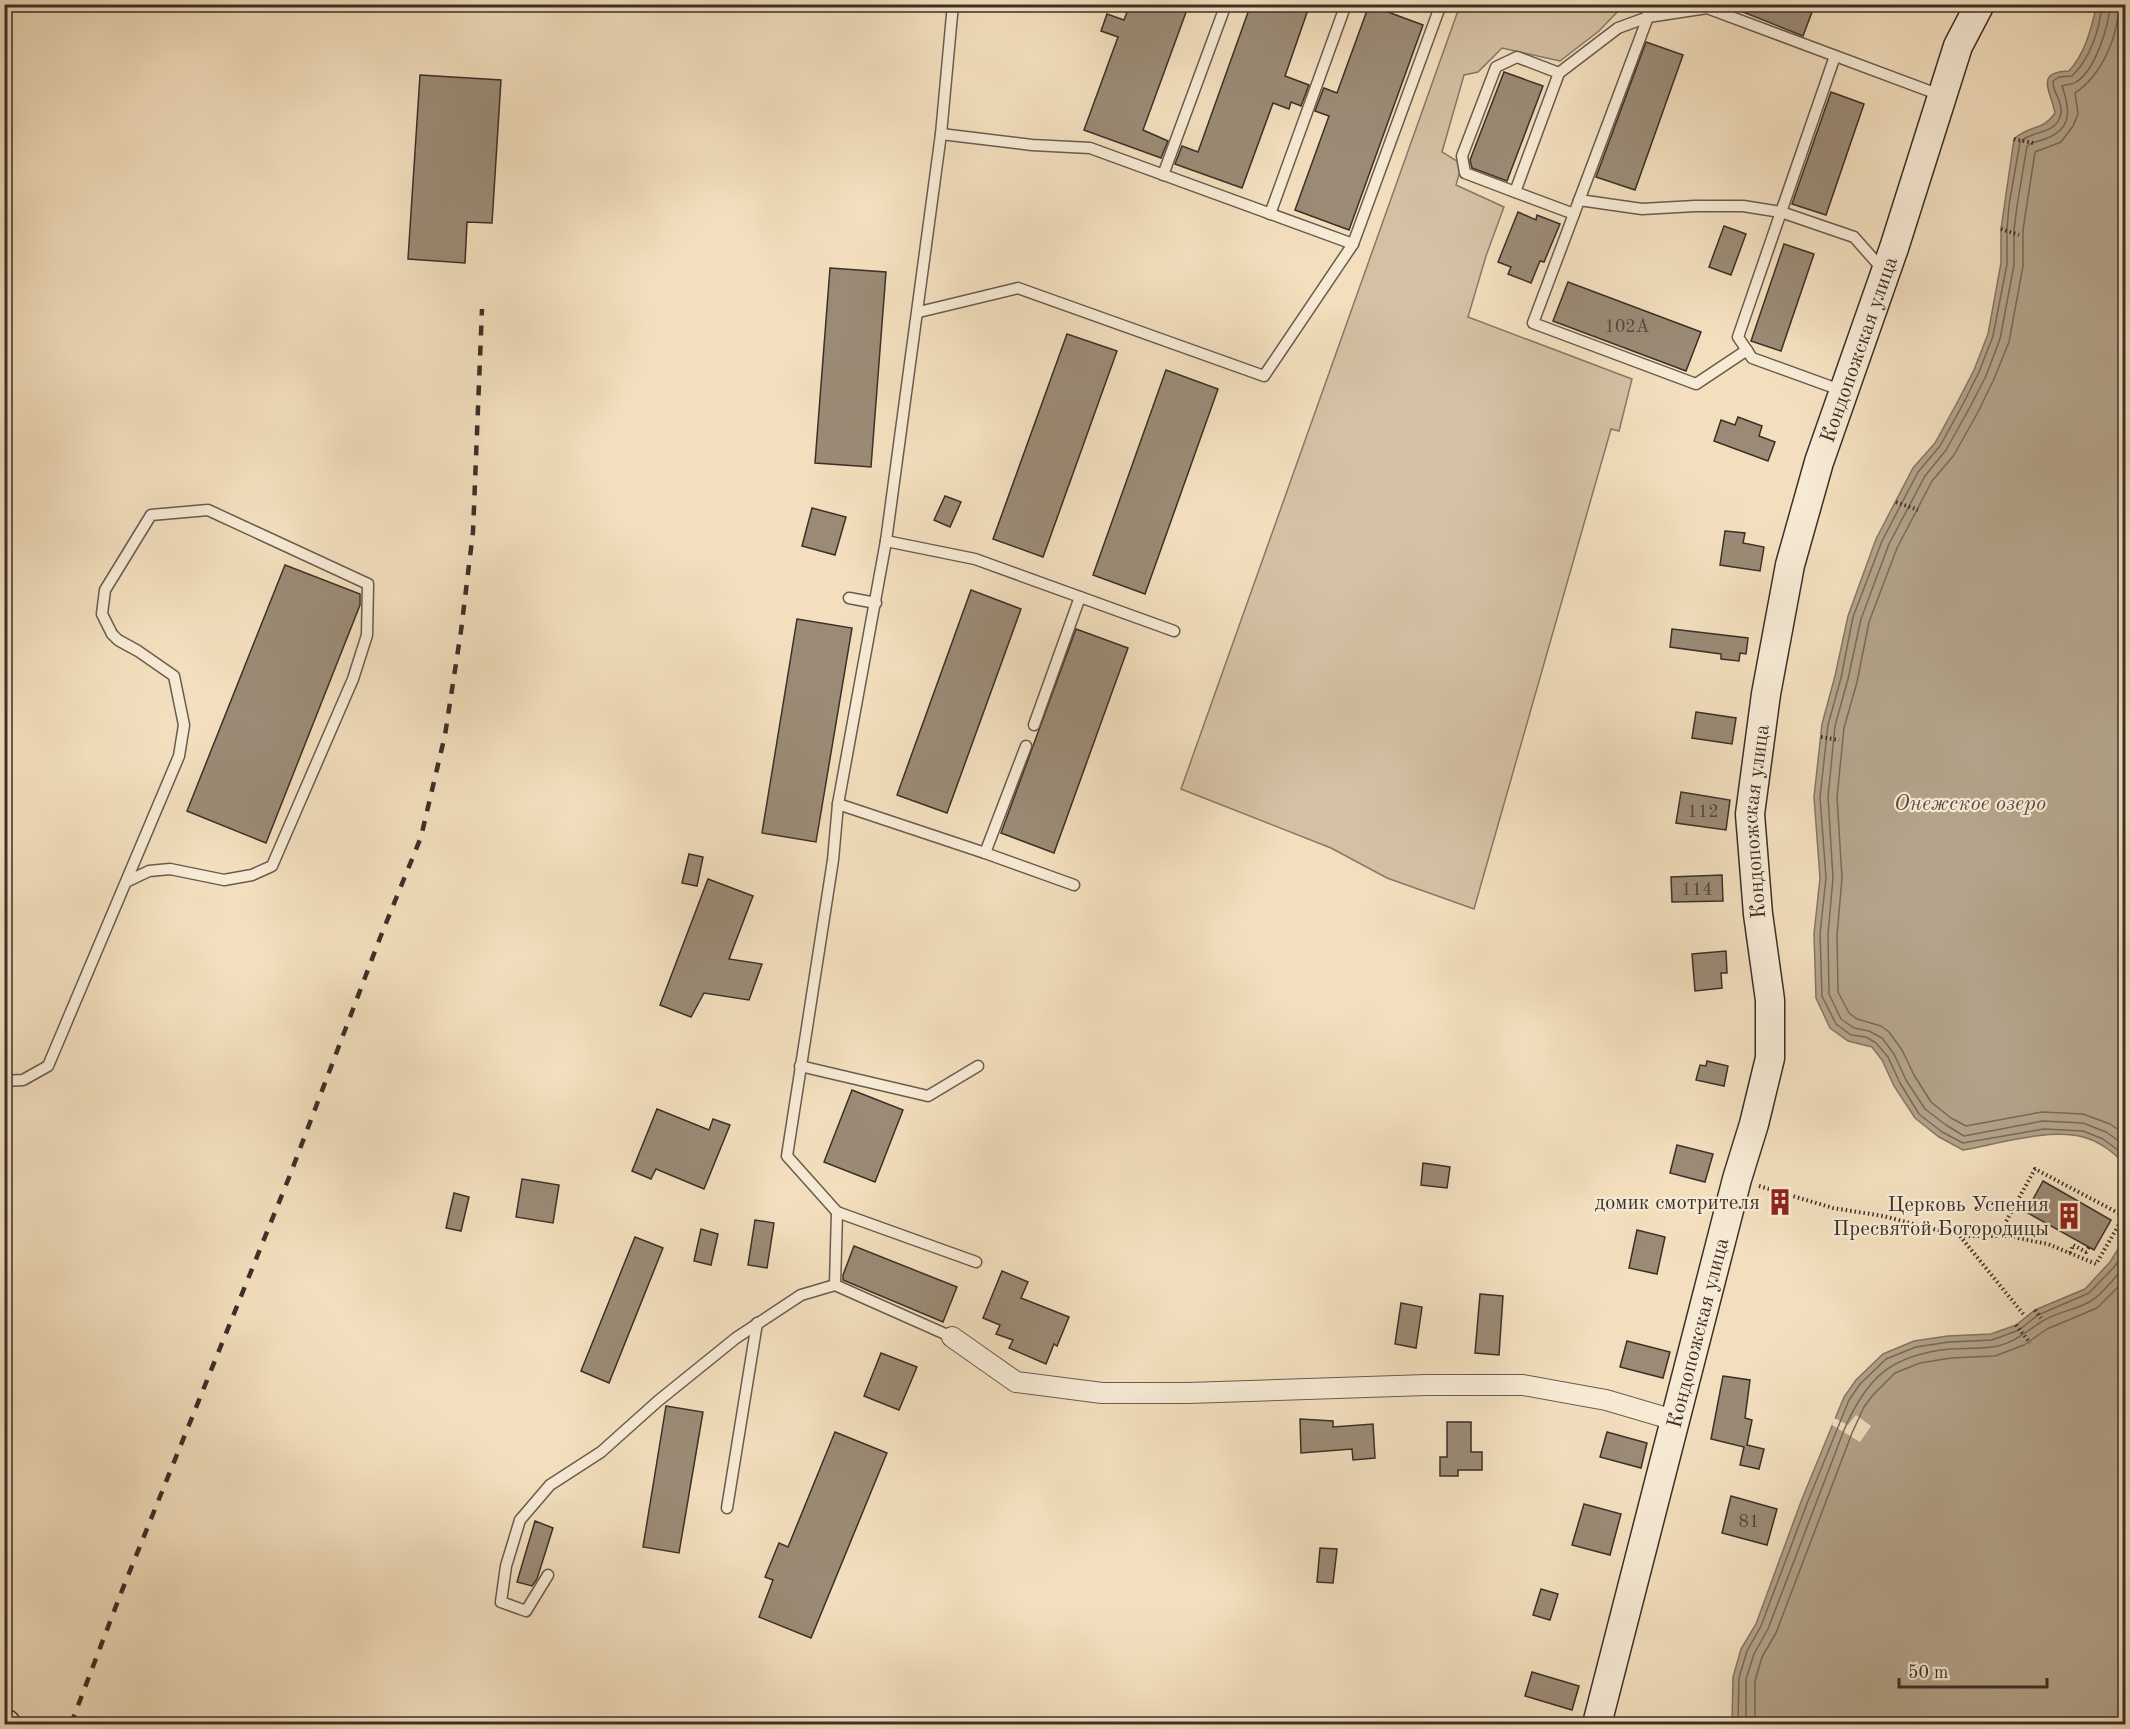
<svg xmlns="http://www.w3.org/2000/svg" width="2130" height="1729" viewBox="0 0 2130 1729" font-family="'Old Standard TT',serif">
<rect width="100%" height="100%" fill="#f3dfbe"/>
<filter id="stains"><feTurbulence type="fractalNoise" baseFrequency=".00333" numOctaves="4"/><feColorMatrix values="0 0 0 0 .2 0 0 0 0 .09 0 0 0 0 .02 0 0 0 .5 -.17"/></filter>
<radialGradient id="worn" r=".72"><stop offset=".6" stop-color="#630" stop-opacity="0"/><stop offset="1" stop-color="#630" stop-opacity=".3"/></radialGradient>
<!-- green -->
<path fill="#d4c1a4" stroke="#887866" stroke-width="1.5" d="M1460,5H1624L1599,31L1560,61L1502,48L1478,72L1464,75L1442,152L1462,164L1456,185L1504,207L1486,256L1468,317L1632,379L1619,431L1611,429L1474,909L1387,878L1331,848L1181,789Z"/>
<!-- water -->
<g fill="#b4a48b" stroke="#847663" stroke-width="1.5">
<path d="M2097,5H2126L2125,1165C2115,1153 2099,1141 2083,1137C2050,1128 1997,1144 1963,1150L1939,1137L1915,1118L1894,1086L1882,1060L1872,1047L1848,1041L1830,1028L1816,998L1814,934L1820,878L1814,797L1822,724L1835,676L1848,616L1876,539L1913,468L1935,443L1958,401L1974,370L1988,334L2001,263V229L2014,139C2030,124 2042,132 2055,113C2051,91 2034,72 2069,71C2086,52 2091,28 2097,5Z"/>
<path d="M2125,1238V1724H1732L1733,1677L1741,1649L1756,1624L1802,1499L1844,1397L1856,1380L1883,1354L1914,1341L1948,1336L1991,1334L2016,1325L2035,1310L2085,1289L2110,1262Z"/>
</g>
<!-- pier -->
<path fill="#f3dfbe" d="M1856,1415L1871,1426L1860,1442L1832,1425L1834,1418L1848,1425Z"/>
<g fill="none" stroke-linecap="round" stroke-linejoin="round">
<!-- shore -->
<g stroke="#786a5a" stroke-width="1.5">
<path d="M2102,4C2100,29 2090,59 2072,76L2059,77L2053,81C2052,92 2063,101 2061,113C2058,135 2031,130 2020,142L2009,205L2007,229V264L1993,336L1979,372L1963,404L1940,446L1918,472L1882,541L1853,617L1841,678L1828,725L1820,797L1826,878L1820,934L1822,996L1836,1024L1851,1035L1866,1037L1876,1043L1888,1057L1900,1083L1919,1114L1942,1132L1963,1143L2044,1129L2083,1131L2103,1139L2126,1156"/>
<path d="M2110,4C2109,26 2095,71 2076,82C2072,85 2066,84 2062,86C2070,109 2073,129 2045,139C2038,142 2033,141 2027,146L2017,206L2014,230V265L2000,339L1986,376L1970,407L1946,450L1925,476L1889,544L1861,619L1848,679L1835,726L1828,797L1833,878L1828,934L1829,994L1841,1019L1854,1028L1869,1031L1882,1038L1894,1054L1906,1080L1925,1109L1946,1125L1964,1136L2043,1121L2083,1123L2106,1132L2126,1146"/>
<path d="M2119,4C2118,37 2102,75 2075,93L2078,114L2073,126L2061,142L2035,152L2023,230V266L2009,342L1994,379L1978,412L1954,455L1932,481L1897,548L1869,622L1857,682L1844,728L1837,797L1842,878L1837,935L1838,992L1849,1013L1857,1019L1881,1026L1889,1032L1902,1050L1914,1075L1931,1102L1951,1118L1966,1126L2042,1112L2083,1114L2110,1124L2126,1135"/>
<path d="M1738,1724L1739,1678L1747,1651L1761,1626L1808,1501L1849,1400L1860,1384L1886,1359L1916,1347L1949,1342L1992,1340L2019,1330L2038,1315L2089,1293L2115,1266L2126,1249"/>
<path d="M1746,1724V1679L1754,1654L1768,1629L1844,1430C1867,1377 1891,1355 1950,1349C1964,1348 1978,1349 1992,1347C2013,1344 2024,1333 2041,1322C2056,1312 2076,1310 2091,1301C2102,1294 2119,1274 2126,1263"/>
<path d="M1755,1724V1681L1762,1657L1776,1633L1852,1433L1864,1407L1873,1395L1895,1373L1920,1363L1951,1358L1995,1356L2024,1345L2047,1329L2097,1308L2126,1279"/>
</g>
</g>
<!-- building -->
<g fill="#9b8b76" stroke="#3b3028" stroke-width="1.5">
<path d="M1130,4H1189L1143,130L1168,141L1161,158L1084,130L1118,37L1101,31L1107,14L1124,20Z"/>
<path d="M1251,4H1310L1285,76L1309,85L1301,106L1291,102L1289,109L1273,103L1242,188L1175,164L1182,146L1198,152Z"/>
<path d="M1723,4H1815L1803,36Z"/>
<path d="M1369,5L1423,25L1349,230L1295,210L1329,116L1315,111L1323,90L1324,88L1337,93Z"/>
<path d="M1646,42L1683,55L1635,190L1596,177Z"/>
<path d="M1504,72L1543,86L1507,181L1472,168L1470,160Z"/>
<path d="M420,75L501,80L492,223L467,222L465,263L408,259Z"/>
<path d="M1831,92L1864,104L1826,215L1792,204Z"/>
<path d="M1518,212L1536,220L1537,215L1560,224L1544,262L1540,261L1531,283L1508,274L1511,267L1498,262Z"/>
<path d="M1724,226L1746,234L1731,275L1709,267Z"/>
<path d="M1784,244L1814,254L1781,351L1751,341Z"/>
<path d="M830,268L886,272L871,467L815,463Z"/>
<path d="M1568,282L1701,332L1686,371L1553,321Z"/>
<path d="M1067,334L1117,351L1043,557L993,539Z"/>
<path d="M1166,370L1218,389L1145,594L1093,575Z"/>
<path d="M1738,417L1762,426L1759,436L1775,442L1768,461L1714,441L1721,420L1735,425Z"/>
<path d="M945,496L961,502L950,527L934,520Z"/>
<path d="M812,508L846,517L835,555L802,546Z"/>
<path d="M1725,531L1745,533L1743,543L1764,547L1760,571L1720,565Z"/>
<path d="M285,565L360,594V605L266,843L187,811Z"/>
<path d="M971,590L1021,609L947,813L897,795Z"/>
<path d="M797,619L852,628L816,842L762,833Z"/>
<path d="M1076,629L1128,648L1054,853L1001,833Z"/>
<path d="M1672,629L1748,638L1746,654L1740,653L1739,661L1721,659V654L1670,647Z"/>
<path d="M1696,712L1736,718L1732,744L1692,738Z"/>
<path d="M1681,792L1730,800L1726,830L1676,823Z"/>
<path d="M689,854L703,857L697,886L682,883Z"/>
<path d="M1722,875L1723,901L1672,902L1671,877Z"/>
<path d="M708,879L753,896L729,959L762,964L749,1000L704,993L691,1017L660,1005Z"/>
<path d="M1726,951L1727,973H1721L1722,988L1695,991L1692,954Z"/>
<path d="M1707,1061L1728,1066L1724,1086L1696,1080L1700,1065L1706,1066Z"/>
<path d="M852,1090L903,1110L875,1182L824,1162Z"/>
<path d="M657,1109L709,1130L713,1119L730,1125L704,1189L656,1169L651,1179L632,1171Z"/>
<path d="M1677,1145L1713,1154L1705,1182L1670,1173Z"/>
<path d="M1423,1163L1450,1167L1447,1188L1421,1185Z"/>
<path d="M522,1179L559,1185L553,1223L516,1217Z"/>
<path d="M2043,1181L2111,1220L2094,1250L2026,1212Z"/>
<path d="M454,1193L469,1197L461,1231L446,1228Z"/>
<path d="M755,1220L774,1223L767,1268L748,1265Z"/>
<path d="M701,1229L718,1234L711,1265L694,1261Z"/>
<path d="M1637,1230L1665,1237L1657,1274L1629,1268Z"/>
<path d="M635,1237L663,1248L609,1383L581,1371Z"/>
<path d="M854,1246L957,1287L943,1322L843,1280V1275Z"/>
<path d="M1002,1271L1028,1282L1021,1298L1069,1317L1057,1346L1054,1344L1046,1364L1009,1348L1013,1340L996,1334L1000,1325L983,1318Z"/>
<path d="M1480,1294L1503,1296L1499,1355L1475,1353Z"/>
<path d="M1401,1303L1422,1307L1416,1348L1395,1344Z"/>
<path d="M1627,1341L1670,1352L1663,1378L1620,1367Z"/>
<path d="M881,1353L917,1367L899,1410L864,1396Z"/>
<path d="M1723,1376L1750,1380L1745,1418L1752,1420L1747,1445L1764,1449L1759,1469L1740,1465L1744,1447L1711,1439Z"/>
<path d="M666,1406L703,1412L679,1553L643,1547Z"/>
<path d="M1300,1419L1333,1421V1427L1373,1424L1375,1458L1353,1460L1352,1449L1301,1453Z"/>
<path d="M1447,1422H1471V1452H1482V1470H1458V1476H1440V1457H1447Z"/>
<path d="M835,1432L887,1453L811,1638L759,1617L773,1580L765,1577L779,1543L788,1547Z"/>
<path d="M1607,1432L1647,1443L1641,1468L1600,1457Z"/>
<path d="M1731,1496L1777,1509L1767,1545L1722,1533Z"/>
<path d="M1584,1504L1621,1514L1610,1555L1572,1545Z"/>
<path d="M535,1521L553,1528L537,1579L532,1586L517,1582Z"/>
<path d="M1320,1548L1337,1549L1333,1583L1317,1582Z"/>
<path d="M1541,1589L1558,1594L1550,1620L1533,1615Z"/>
<path d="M1532,1672L1579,1686L1572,1710L1525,1696Z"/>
</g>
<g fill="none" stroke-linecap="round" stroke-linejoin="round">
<defs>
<g id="lane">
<path d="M941,134L1032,145L1090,148L1353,244"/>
<path d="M1163,175L1226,4"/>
<path d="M1515,192L1465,173L1462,156L1496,67L1517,57L1559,73"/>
<path d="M1579,200L1642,209L1695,206H1743L1781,212L1835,56"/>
<path d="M1270,214L1346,4"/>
<path d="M1574,214L1515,192L1559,73L1618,28L1648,17L1647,4"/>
<path d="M919,312L1018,288L1264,376L1353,244L1441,4"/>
<path d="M1747,350L1696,384L1533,323L1648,17L1707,8L1940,95"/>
<path d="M1843,391L1752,358L1738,337L1781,212L1854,237L1884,271"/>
<path d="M886,541L975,559L1174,631"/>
<path d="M849,598L876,603"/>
<path d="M1034,725L1080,597"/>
<path d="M838,804L985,853L1074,885"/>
<path d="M985,853L1026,746"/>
<path d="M800,1066L928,1096L978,1066"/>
<path d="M4,1081L23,1080L48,1066L179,756L184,725L174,676L138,651L118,640L112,634L102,614L105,590L151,515L208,510L368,584L367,635L353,679L272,866L252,875L224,880L170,869L149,871L126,882"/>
<path d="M837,1212L787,1156L833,860L838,804L886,541L941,134L953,4"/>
<path d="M835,1285L837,1212L976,1262"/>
<path d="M727,1508L757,1323"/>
<path d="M548,1575L526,1611L501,1602L506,1566L520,1520L550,1485L601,1452L658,1401L736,1338L801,1295L835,1285L952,1337"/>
</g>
<path id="street" d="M952,1337L1016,1382L1102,1393H1188L1426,1385H1523L1606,1400L1674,1420"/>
<g id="secondary">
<path d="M4,1724H6"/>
<path id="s1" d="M1597,1724L1737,1179L1754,1124L1770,1058V1000L1758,914L1750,814L1766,694L1790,565L1819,462L1894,248L1958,46L1980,4"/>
</g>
</defs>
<!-- lane casing -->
<use href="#lane" stroke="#695c4e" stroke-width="13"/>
<!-- street casing -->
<use href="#street" stroke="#695c4e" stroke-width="22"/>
<!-- secondary casing -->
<use href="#secondary" stroke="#3b3028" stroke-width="31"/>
<!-- path -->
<g stroke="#3b3028" stroke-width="4" stroke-dasharray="1.5 3" stroke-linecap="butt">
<path d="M2014,139L2033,143"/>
<path d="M2001,229L2019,235"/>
<path d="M1896,502L1918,510"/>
<path d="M1821,737L1839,740"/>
<path d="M1759,1186L1833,1208L1883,1216L1960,1236H2008L2048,1244L2096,1264L2124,1216L2035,1169L1998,1236"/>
<path d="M1960,1236L2024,1315"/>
<path d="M2070,1253L2073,1245L2086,1252L2089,1247"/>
<path d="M2035,1310L2041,1318"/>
<path d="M2016,1325L2030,1343"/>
</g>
<!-- lane -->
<use href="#lane" stroke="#f7ead5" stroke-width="10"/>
<!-- street -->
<use href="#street" stroke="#f7ead5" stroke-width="20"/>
<!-- secondary -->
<use href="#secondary" stroke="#f7ead5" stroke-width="28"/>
<!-- rail -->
<path stroke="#3b3028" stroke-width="4.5" stroke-dasharray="10 10" stroke-linecap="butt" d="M71,1724L121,1593L290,1175L380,938L421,837L445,735L461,631L473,532L482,309"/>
</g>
<!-- icons -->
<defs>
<symbol id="building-bare" viewBox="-9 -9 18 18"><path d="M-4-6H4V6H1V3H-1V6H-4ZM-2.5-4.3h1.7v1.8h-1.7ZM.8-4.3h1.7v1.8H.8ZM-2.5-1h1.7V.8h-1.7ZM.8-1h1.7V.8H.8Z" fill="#8f2418" stroke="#f7ead5" stroke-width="2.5" paint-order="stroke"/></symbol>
</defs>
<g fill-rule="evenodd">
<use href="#building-bare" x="1761" y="1183" width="38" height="38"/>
<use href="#building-bare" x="2050" y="1197" width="38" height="38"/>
</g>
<g text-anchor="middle" stroke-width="4.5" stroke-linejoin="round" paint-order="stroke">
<!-- number labels -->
<g font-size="18" fill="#53473c">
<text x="1627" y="332">102А</text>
<text x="1703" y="817">112</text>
<text x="1697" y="895">114</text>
<text x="1749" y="1527">81</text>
</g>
<!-- street labels -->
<g font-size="21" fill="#3b3028" stroke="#f7ead5">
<text dy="7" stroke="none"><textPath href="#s1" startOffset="1412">Кондопожская улица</textPath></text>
<text dy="7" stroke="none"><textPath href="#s1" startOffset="926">Кондопожская улица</textPath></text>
<text dy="7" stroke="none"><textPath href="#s1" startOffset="404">Кондопожская улица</textPath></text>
</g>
<!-- poi labels -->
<g font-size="21" fill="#3b3028" stroke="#f7ead5" text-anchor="end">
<text x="1760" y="1209">домик смотрителя</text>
<text x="2049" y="1211">Церковь Успения<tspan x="2049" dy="24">Пресвятой Богородицы</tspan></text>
</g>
<!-- water labels -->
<g font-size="22" font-style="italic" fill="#594d41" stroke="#f7ead5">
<text x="1970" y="810">Онежское озеро</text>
</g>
</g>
<!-- margin -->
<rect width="2130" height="1729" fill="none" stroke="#f3dfbe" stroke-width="24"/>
<rect x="6" y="6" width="2118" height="1717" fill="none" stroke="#3b3028" stroke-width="3"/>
<rect x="12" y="12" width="2106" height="1705" fill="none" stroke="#3b3028" stroke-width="1.5"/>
<!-- scale -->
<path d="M1899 1678v9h148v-9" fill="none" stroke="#3b3028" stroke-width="3"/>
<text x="1908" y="1678" font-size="18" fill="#3b3028" stroke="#f7ead5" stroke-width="4.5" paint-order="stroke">50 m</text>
<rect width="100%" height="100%" filter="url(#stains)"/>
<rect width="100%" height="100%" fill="url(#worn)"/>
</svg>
